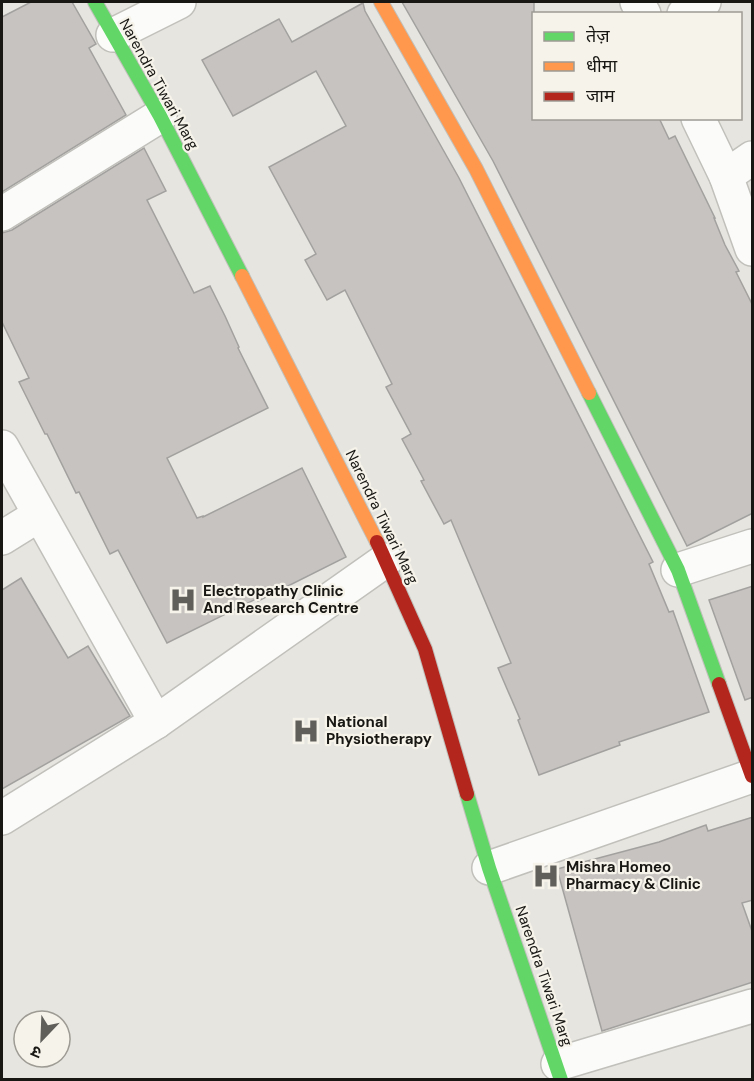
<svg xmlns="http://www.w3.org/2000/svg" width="754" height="1081" viewBox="0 0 754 1081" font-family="'DM Sans','Noto Sans Devanagari',sans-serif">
<rect width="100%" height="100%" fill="#e6e5df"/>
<!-- building -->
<g fill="#c6c3c0" stroke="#a3a19f" stroke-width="1.5">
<path d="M31,2H72L96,44L89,48L126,115L2,192V17Z"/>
<path d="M402,2H534V118H659L669,139L675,136L715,218H714L725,245L739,271L736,272L753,306V513L687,546L493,161Z"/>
<path d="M363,3L365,11L459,178L653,562L649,564L669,612L673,611L709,712L619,742L620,745L539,775L518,720L520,719L498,668L511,663L451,520L444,524L421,481L424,480L402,439L411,434L386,387L392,384L345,290L327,300L305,260L316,254L269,167L346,126L316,71L233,116L202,60L279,19L292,42Z"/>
<path d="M144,148L166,191L147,200L194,293L210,286L225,316L239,347L238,348L268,408L167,458L197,518L203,516V517L302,468L346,557L258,601L256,599L167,643L118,550L110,554L79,492L76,493L47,434H45L19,382L29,378L2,322V233L12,230Z"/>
<path d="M21,578L68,658L88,646L130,716L2,789V590Z"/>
<path d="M753,586V697L745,700L709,600Z"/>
<path d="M753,817V900L742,903L753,934V982L602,1031L557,869L659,842L706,825L708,831Z"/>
</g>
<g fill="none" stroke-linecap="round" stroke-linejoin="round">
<defs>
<g id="street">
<path d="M637,2L644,14"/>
<path d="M684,14L704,2"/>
<path d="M113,35L179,2"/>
<path d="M698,118L726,176L752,249"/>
<path d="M726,176L752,158"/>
<path d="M2,214L160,116"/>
<path d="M2,447L156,722"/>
<path d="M2,538L39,515"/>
<path d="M678,570L752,546"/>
<path d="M2,818L156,722L386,560"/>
<path d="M489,868L752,776"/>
<path d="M558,1064L752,1006"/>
</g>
<g id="fast">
<path d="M95,2L160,116L242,276"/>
<path d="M589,393L678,570L719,684"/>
<path d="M467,794L489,868L561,1080"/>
</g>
<g id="slow">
<path d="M381,2L476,169L589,393"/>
<path d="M242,276L377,542"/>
</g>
<g id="jam">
<path d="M377,542L425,649L467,794"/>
<path d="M719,684L752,776"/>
</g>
</defs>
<!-- street casing -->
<use href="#street" stroke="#c1c0bb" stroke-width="36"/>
<!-- fast casing -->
<use href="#fast" stroke="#c1c0bb" stroke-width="16"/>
<!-- slow casing -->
<use href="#slow" stroke="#c1c0bb" stroke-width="16"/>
<!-- jam casing -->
<use href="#jam" stroke="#c1c0bb" stroke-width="16"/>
<!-- street -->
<use href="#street" stroke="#fbfbfa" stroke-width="33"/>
<!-- fast -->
<use href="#fast" stroke="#63d668" stroke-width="14"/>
<!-- slow -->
<use href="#slow" stroke="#ff974d" stroke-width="14"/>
<!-- jam -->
<use href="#jam" stroke="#b3261e" stroke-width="14"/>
</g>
<!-- icons -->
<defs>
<symbol id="hospital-bare" viewBox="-9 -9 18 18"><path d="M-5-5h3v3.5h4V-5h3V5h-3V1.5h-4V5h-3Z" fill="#605f5a" stroke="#f6f3ea" stroke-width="2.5" paint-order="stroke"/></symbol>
</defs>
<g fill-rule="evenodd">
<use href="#hospital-bare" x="164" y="581" width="38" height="38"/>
<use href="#hospital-bare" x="287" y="712" width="38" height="38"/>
<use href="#hospital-bare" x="527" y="857" width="38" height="38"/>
</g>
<g text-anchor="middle" stroke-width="4.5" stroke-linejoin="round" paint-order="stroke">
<!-- street labels -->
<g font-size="15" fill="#181713" stroke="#f6f3ea">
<text transform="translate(159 84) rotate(61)" y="5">Narendra Tiwari Marg</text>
<text transform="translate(382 517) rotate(64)" y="5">Narendra Tiwari Marg</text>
<text transform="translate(544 976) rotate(71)" y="5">Narendra Tiwari Marg</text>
</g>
<!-- poi labels -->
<g font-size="15" font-weight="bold" fill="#181713" stroke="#f6f3ea" text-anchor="start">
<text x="203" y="596">Electropathy Clinic<tspan x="203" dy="17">And Research Centre</tspan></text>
<text x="326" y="727">National<tspan x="326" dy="17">Physiotherapy</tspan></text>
<text x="566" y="872">Mishra Homeo<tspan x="566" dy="17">Pharmacy &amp; Clinic</tspan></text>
</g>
</g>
<!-- border -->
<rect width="754" height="1081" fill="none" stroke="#181713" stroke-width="6"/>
<!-- legend -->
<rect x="532" y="12" width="210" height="108" fill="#f6f3ea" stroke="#9d9b94" stroke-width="1.5"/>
<rect x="544" y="32" width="30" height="9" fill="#63d668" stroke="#9d9b94" stroke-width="1.5"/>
<text x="586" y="42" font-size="18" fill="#181713">तेज़</text>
<rect x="544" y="62" width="30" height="9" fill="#ff974d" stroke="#9d9b94" stroke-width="1.5"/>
<text x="586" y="72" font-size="18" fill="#181713">धीमा</text>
<rect x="544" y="92" width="30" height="9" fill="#b3261e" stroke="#9d9b94" stroke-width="1.5"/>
<text x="586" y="102" font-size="18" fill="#181713">जाम</text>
<!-- north arrow -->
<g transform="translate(42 1039) rotate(203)"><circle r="28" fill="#f6f3ea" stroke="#9d9b94" stroke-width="1.5"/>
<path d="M0-4.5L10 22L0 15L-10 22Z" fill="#605f5a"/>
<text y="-9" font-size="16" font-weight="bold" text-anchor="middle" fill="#181713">उ</text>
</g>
</svg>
